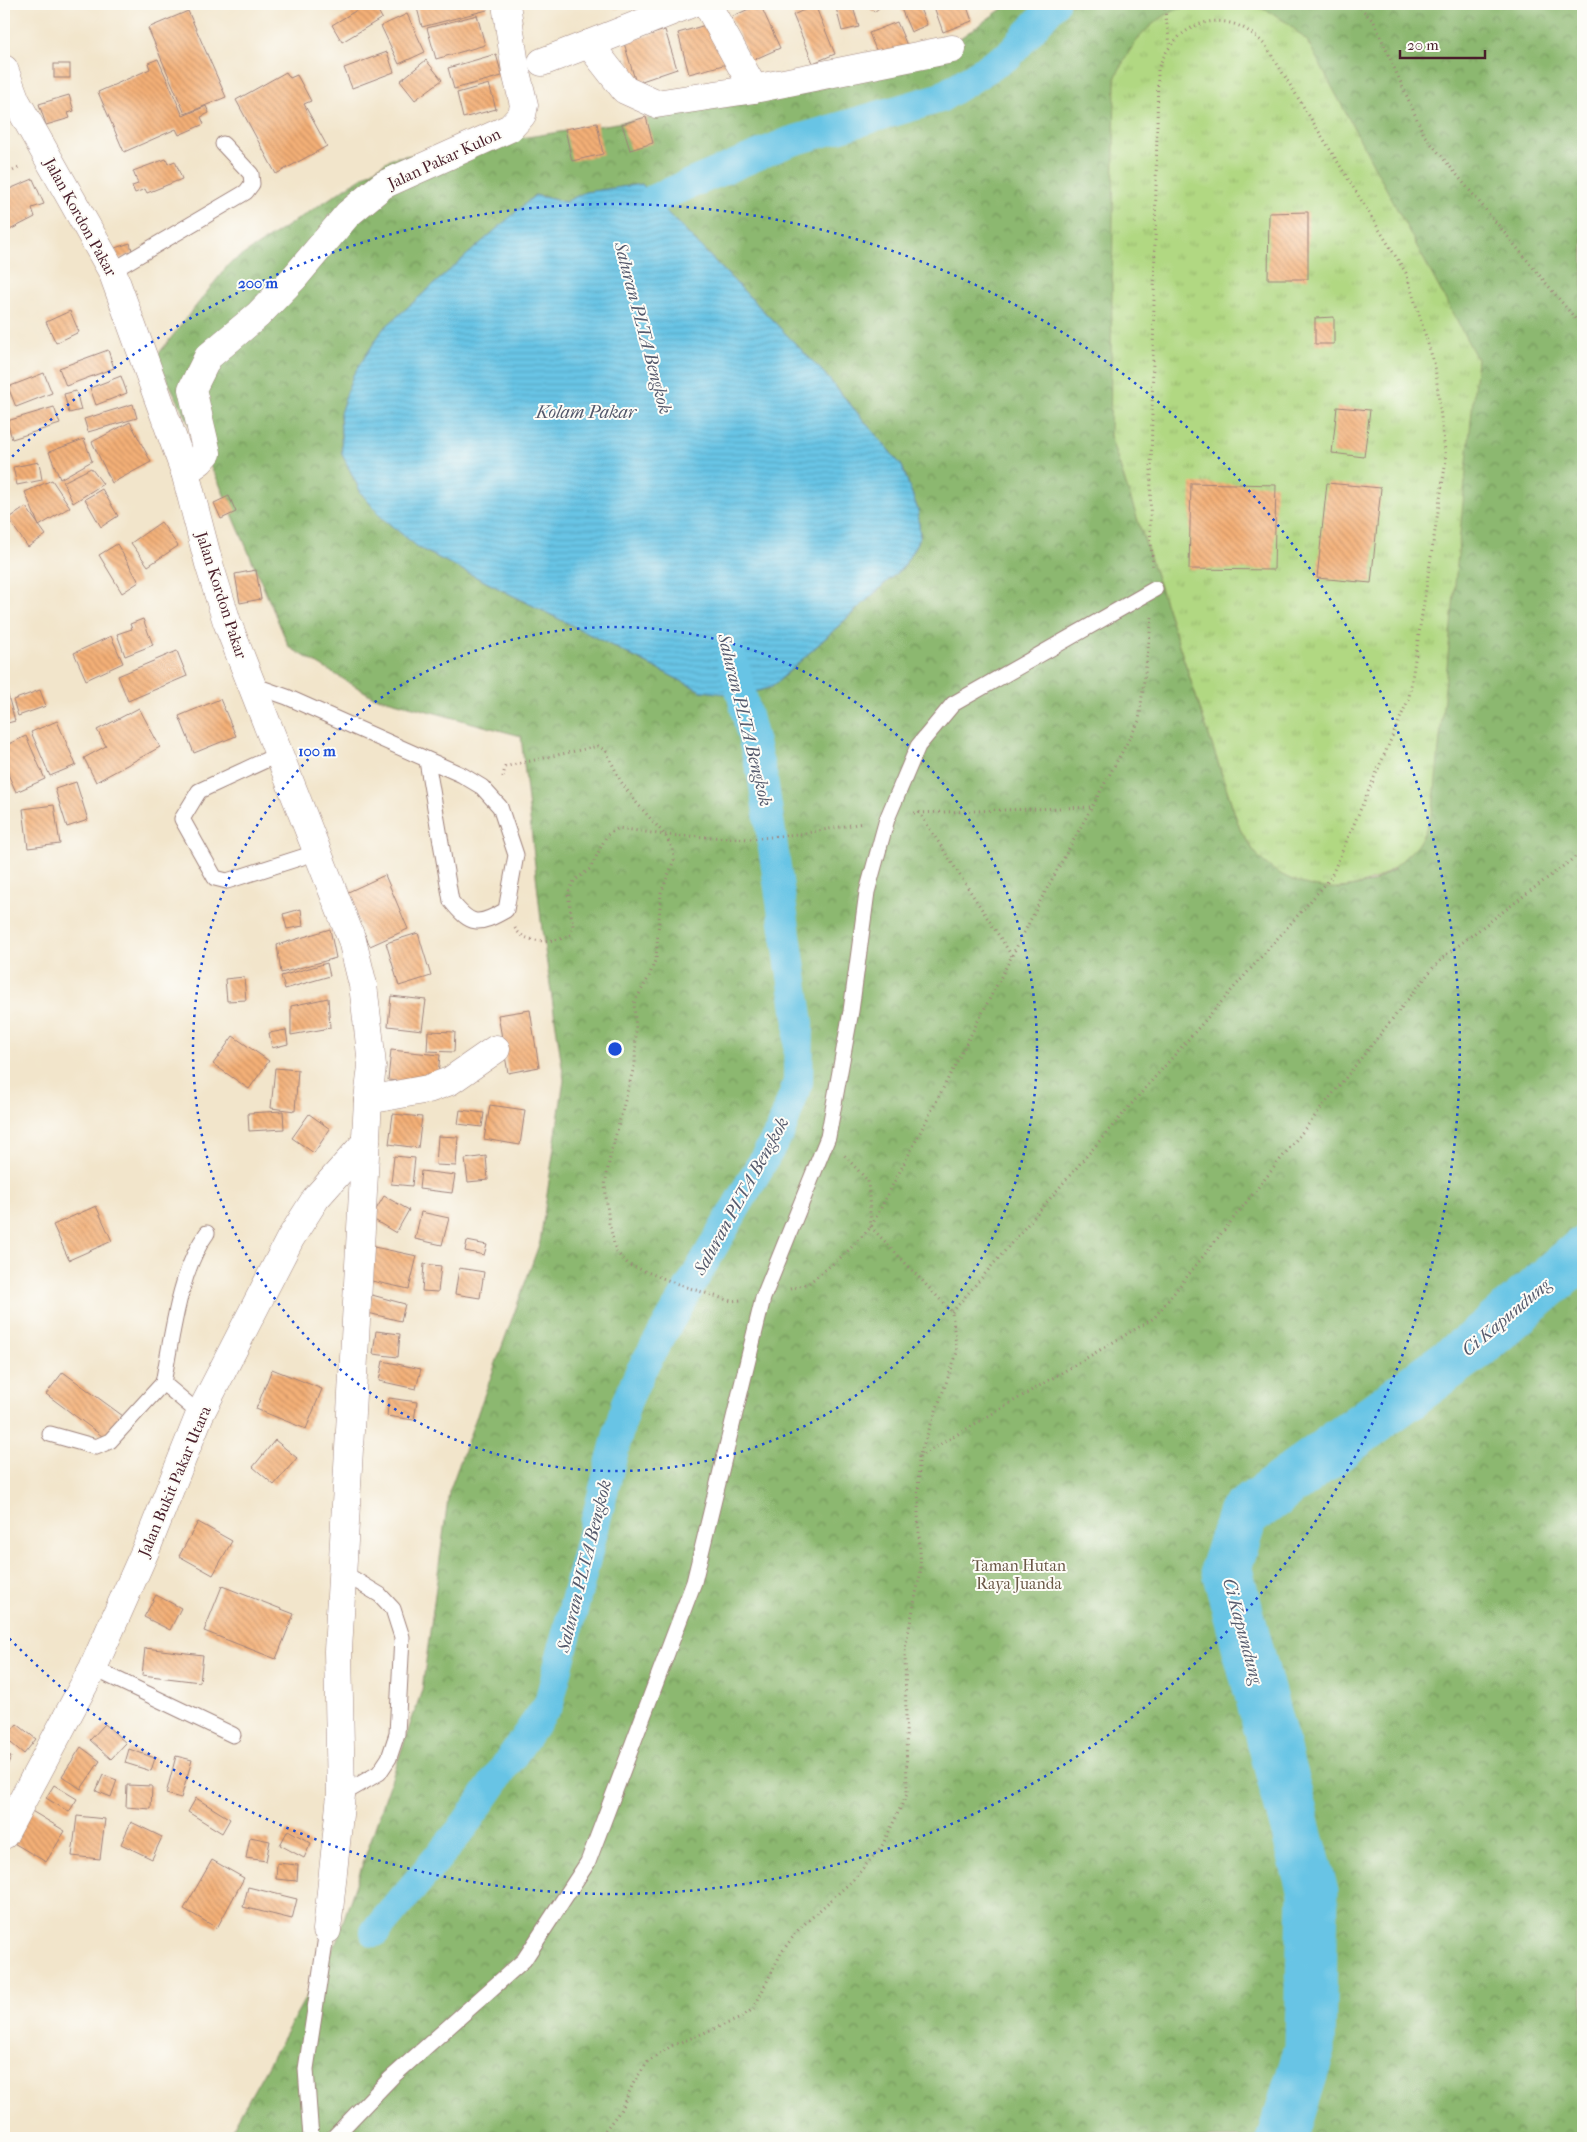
<svg xmlns="http://www.w3.org/2000/svg" width="1587" height="2142" viewBox="0 0 1587 2142" font-family="'IM FELL French Canon',serif">
<defs>
<pattern id="forest-crowns" width="20" height="18" patternUnits="userSpaceOnUse" patternTransform="scale(1.25)"><rect width="20" height="18" fill="#8cb870"/><path d="M2 6a3 3 0 1 1 6 0M12 15a3 3 0 1 1 6 0" fill="none" stroke="#74955c"/></pattern>
<pattern id="park-tufts" width="24" height="20" patternUnits="userSpaceOnUse" patternTransform="scale(1.25)"><rect width="24" height="20" fill="#b1d882"/><path d="M3 7l-1-3M5 7V3M7 7l1-3M15 17l-1-3M17 17v-4M19 17l1-3" fill="none" stroke="#9ab970"/></pattern>
<pattern id="water-rules" width="6" height="5" patternUnits="userSpaceOnUse" patternTransform="scale(1.25)"><rect width="6" height="5" fill="#67c4e5"/><path d="M0 2.5h6" fill="none" stroke="#5ba8c5"/></pattern>
<pattern id="building-back-hatch" width="6" height="6" patternUnits="userSpaceOnUse" patternTransform="scale(1.25)"><rect width="6" height="6" fill="#f4b077"/><path d="M-1 5l2 2M0 0l6 6M5-1l2 2" fill="none" stroke="#c88f62"/></pattern>
</defs>
<rect width="100%" height="100%" fill="#fdfcf7"/>
<filter id="ink" filterUnits="userSpaceOnUse"><feTurbulence type="fractalNoise" baseFrequency=".02" numOctaves="2"/><feDisplacementMap in="SourceGraphic" scale="10" xChannelSelector="R" yChannelSelector="G"/><feConvolveMatrix kernelMatrix="1 2 1 2 8 2 1 2 1" color-interpolation-filters="sRGB"/></filter>
<filter id="wash" filterUnits="userSpaceOnUse"><feTurbulence type="fractalNoise" baseFrequency=".0096" numOctaves="4" result="noise"/><feDisplacementMap in="SourceGraphic" scale="20" xChannelSelector="R" yChannelSelector="G"/><feGaussianBlur stdDeviation="1.12" result="paint"/><feColorMatrix in="noise" values="0 0 0 0 0 0 0 0 0 0 0 0 0 0 0 0 0 1.4 0 .05"/><feComposite in="paint" operator="in"/></filter>
<g filter="url(#wash)">
<rect width="100%" height="100%" fill="#f2e5cb"/>
<!-- forest -->
<path fill="url(#forest-crowns)" stroke="#6b6c4e" fill-rule="evenodd" d="M1009,4H1196L1186,6L1110,436L1240,829L1254,851L1339,889L1371,883L1394,869L1265,8L1248,4H1583V2138H227L335,1945L422,1690L449,1492L540,1242L564,1080L542,930L521,736L372,696L289,647L219,483L156,357L229,264L392,158L798,95L936,55ZM642,184L654,199L823,372L902,466L918,510L920,537L904,566L772,687L701,691L419,548L382,518L361,493L342,454L340,413L534,195L565,202Z"/>
<!-- park -->
<path fill="url(#park-tufts)" stroke="#7e7c56" d="M1196,4C1252,4 1266,0 1308,42L1477,359L1433,810C1429,820 1425,833 1419,842C1416,847 1411,852 1406,856C1371,894 1317,898 1274,870C1258,860 1249,844 1240,829L1110,436L1115,79C1132,41 1153,13 1196,4Z"/>
<!-- water -->
<path fill="url(#water-rules)" stroke="#587288" d="M642,184L654,199L823,372L902,466L918,510L920,537L904,566L772,687L742,696L701,691L419,548L382,518L361,493L342,454L340,413L353,375L383,329L535,195L565,202L585,192Z"/>
<g fill="none" stroke-linecap="round" stroke-linejoin="round">
<!-- canal -->
<g stroke="#67c4e5" stroke-width="30">
<path d="M654,199L789,142L940,98L1009,55L1054,4"/>
<path d="M375,1932L461,1830L549,1703L626,1403L640,1372L781,1130L798,1082L799,1023L763,779L732,657"/>
</g>
<!-- river -->
<path stroke="#67c4e5" stroke-width="51" d="M1282,2138L1310,2049L1313,1892L1226,1567L1243,1515L1475,1345L1583,1253"/>
</g>
<g id="blocks">
<!-- building -->
<g fill="url(#building-back-hatch)">
<path d="M367,4H374L382,18L342,42L332,25Z"/>
<path d="M416,4H485L487,10L422,27Z"/>
<path d="M613,4H624L616,9Z"/>
<path d="M760,4L780,48L751,61L731,17Z"/>
<path d="M835,4H852L859,27L842,31Z"/>
<path d="M867,4H884L874,12Z"/>
<path d="M899,4H918L927,25L911,32Z"/>
<path d="M933,4H966L972,21L943,32Z"/>
<path d="M815,5L835,54L813,63L793,15Z"/>
<path d="M188,11L226,97L185,114L148,28Z"/>
<path d="M407,14L425,52L399,64L381,26Z"/>
<path d="M477,15L485,45L436,59L427,28Z"/>
<path d="M716,22L727,64L689,74L678,33Z"/>
<path d="M897,22L909,50L881,62L869,33Z"/>
<path d="M665,30L677,69L636,83L624,43Z"/>
<path d="M387,52L394,72L352,88L344,68Z"/>
<path d="M496,54L502,76L454,89L448,68Z"/>
<path d="M158,59L183,116L206,106L209,113L201,117L204,124L179,135L176,129L124,152L98,92L150,69L148,63Z"/>
<path d="M426,60L442,80L415,100L400,81Z"/>
<rect x="54" y="64" width="16" height="14"/>
<path d="M286,72L290,78L297,75L311,101L304,104L327,146L276,174L236,100Z"/>
<path d="M489,84L496,109L463,118L457,93Z"/>
<path d="M69,95L74,111L68,113L70,118L46,125L39,104Z"/>
<path d="M646,117L653,143L630,150L622,124Z"/>
<path d="M597,123L603,154L572,161L565,129Z"/>
<path d="M166,159L168,164L175,161L182,179L147,193L145,189L135,193L132,186L138,184L133,171Z"/>
<path d="M33,179L44,204L32,208L35,217L4,233V188L6,187L7,190Z"/>
<path d="M1308,212V279H1268L1269,213Z"/>
<path d="M130,243L133,254L118,259L115,248Z"/>
<path d="M70,311L79,332L56,343L46,322Z"/>
<path d="M1334,317V344H1315V318Z"/>
<path d="M108,350L114,368L66,386L59,368Z"/>
<path d="M44,373L52,393L16,407L8,387Z"/>
<path d="M121,376L127,393L96,405L90,388Z"/>
<path d="M76,391L81,410L69,413L64,394Z"/>
<path d="M133,404L137,418L88,432L84,419Z"/>
<path d="M54,407L60,424L12,439L7,421Z"/>
<path d="M1337,407L1370,410L1364,457L1332,453Z"/>
<path d="M130,422L151,462L112,483L92,442Z"/>
<path d="M84,439L92,461L60,479L49,452Z"/>
<path d="M39,462L42,480L17,485L13,467Z"/>
<path d="M91,468L103,484L73,503L63,482Z"/>
<path d="M52,480L70,507L39,526L25,492Z"/>
<path d="M1191,483L1276,485L1274,570L1189,569Z"/>
<path d="M1327,483L1381,488L1371,583L1317,578Z"/>
<path d="M102,489L118,516L101,527L85,499Z"/>
<path d="M229,496L236,512L221,519L214,503Z"/>
<path d="M26,507L46,535L28,547L8,519Z"/>
<path d="M161,522L178,546L148,566L131,543Z"/>
<path d="M117,544L139,582L122,593L99,555Z"/>
<path d="M256,570L261,599L240,603L235,574Z"/>
<path d="M143,619L153,645L125,656L117,634L132,629L130,624Z"/>
<path d="M111,636L123,663L86,680L74,653Z"/>
<path d="M177,651L187,676L128,701L118,676Z"/>
<path d="M4,681L15,721L4,724Z"/>
<path d="M40,690L46,706L18,716L13,700Z"/>
<path d="M220,699L236,736L194,753L179,716Z"/>
<path d="M139,708L160,747L96,782L84,758L106,746L97,730Z"/>
<path d="M57,721L76,765L50,776L31,732Z"/>
<path d="M26,736L45,779L16,792L4,765V746Z"/>
<path d="M76,782L88,820L67,827L55,789Z"/>
<path d="M54,805L60,844L28,848L23,809Z"/>
<path d="M385,875L408,929L370,946L346,893Z"/>
<path d="M301,909L303,926L287,929L283,914Z"/>
<path d="M330,929L336,958L281,973L277,945Z"/>
<path d="M418,933L431,976L399,986L386,943Z"/>
<path d="M327,963L330,976L285,989L281,976Z"/>
<path d="M244,977L246,1000L227,1001L225,979Z"/>
<path d="M391,996L426,1000L422,1030L388,1026Z"/>
<path d="M328,998L330,1028L291,1035V1006Z"/>
<path d="M530,1010L539,1067L508,1073L498,1015Z"/>
<path d="M286,1030L288,1044L272,1048L269,1033Z"/>
<path d="M428,1031L455,1032L454,1052L427,1051Z"/>
<path d="M233,1036L269,1061L249,1089L213,1064Z"/>
<path d="M391,1050L440,1055L437,1085L388,1080Z"/>
<path d="M275,1068L298,1070L295,1111L271,1108Z"/>
<path d="M490,1105L525,1110L520,1145L484,1139Z"/>
<path d="M460,1110L484,1113L482,1127L458,1124Z"/>
<path d="M283,1111L284,1129L249,1131L248,1113Z"/>
<path d="M309,1114L330,1129L314,1153L292,1138Z"/>
<path d="M393,1114L422,1117L418,1148L389,1144Z"/>
<path d="M438,1136L458,1137L456,1166L436,1165Z"/>
<path d="M394,1156L415,1158L412,1186L391,1184Z"/>
<path d="M486,1156L488,1180L468,1182L465,1159Z"/>
<path d="M421,1171L455,1175L452,1193L419,1189Z"/>
<path d="M384,1196L409,1210L396,1233L371,1218Z"/>
<path d="M96,1206L112,1241L69,1260L53,1225Z"/>
<path d="M421,1212L449,1218L442,1245L415,1239Z"/>
<path d="M467,1241L487,1245L484,1255L465,1251Z"/>
<path d="M374,1247L417,1256L409,1289L367,1280Z"/>
<path d="M424,1264L441,1266L438,1292L422,1291Z"/>
<path d="M459,1268L484,1272L480,1298L455,1294Z"/>
<path d="M372,1295L405,1304L401,1321L368,1313Z"/>
<path d="M376,1331L400,1334L398,1357L373,1354Z"/>
<path d="M383,1361L421,1369L416,1389L379,1381Z"/>
<path d="M272,1369L322,1389L306,1429L256,1409Z"/>
<path d="M63,1372L123,1416L106,1439L46,1394Z"/>
<path d="M389,1398L417,1402L414,1420L387,1416Z"/>
<path d="M275,1440L297,1458L274,1485L253,1467Z"/>
<path d="M198,1522L232,1541L213,1575L179,1556Z"/>
<path d="M222,1586L294,1614L276,1659L204,1631Z"/>
<path d="M156,1595L181,1608L170,1630L144,1617Z"/>
<path d="M145,1648L203,1655L200,1682L142,1675Z"/>
<path d="M17,1724L36,1739L24,1754L5,1738Z"/>
<path d="M105,1724L126,1743L111,1759L90,1740Z"/>
<path d="M81,1747L100,1761L81,1789L62,1776Z"/>
<path d="M129,1749L155,1758L151,1771L125,1763Z"/>
<path d="M4,1753L11,1757L4,1772Z"/>
<path d="M176,1756L192,1760L181,1798L166,1794Z"/>
<path d="M103,1775L117,1780L111,1797L96,1791Z"/>
<path d="M54,1785L77,1799L69,1812L46,1798Z"/>
<path d="M127,1785L152,1786L151,1809L126,1807Z"/>
<path d="M196,1798L230,1819L222,1833L188,1812Z"/>
<path d="M30,1810L65,1831L46,1862L12,1842Z"/>
<path d="M77,1816L105,1819L100,1859L72,1856Z"/>
<path d="M131,1822L162,1837L152,1859L121,1844Z"/>
<path d="M288,1830L311,1843L304,1858L280,1845Z"/>
<path d="M250,1837L270,1841L266,1861L246,1858Z"/>
<path d="M212,1860L244,1878L217,1928L184,1909Z"/>
<path d="M277,1863L298,1865L297,1881L276,1879Z"/>
<path d="M248,1887L297,1899L292,1919L243,1907Z"/>
</g>
</g>
</g>
<g filter="url(#ink)">
<use href="#blocks" fill-opacity="0" stroke="#9e827b" stroke-width="1"/>
<g fill="none" stroke-linecap="round" stroke-linejoin="round">
<defs>
<g id="service">
<path d="M112,271L246,192L252,184L251,174L223,144"/>
<path d="M253,685L287,697L462,775L482,787L500,807L516,855L506,910C478,926 471,926 451,901L427,761"/>
<path d="M279,754L199,791L182,819L215,878L227,881L318,852"/>
<path d="M200,1414L163,1383C172,1337 179,1271 207,1233"/>
<path d="M50,1434L96,1447L110,1441L163,1383"/>
<path d="M93,1668L233,1735"/>
<path d="M341,1795L379,1773L389,1758L397,1734L402,1637L393,1609L380,1595L342,1572"/>
<path d="M311,2138L306,2069L327,1930"/>
<path d="M333,2138L391,2078L524,1960L588,1862L694,1582L763,1298L828,1137L851,1011L867,892L887,819L918,746L953,704L1155,589"/>
</g>
<g id="minor">
<path d="M707,4L754,89"/>
<path d="M589,44L690,4"/>
<path d="M542,62L589,44L625,90L656,104L754,89L952,49"/>
<path d="M4,69L16,101L112,271L185,472L209,564L227,622L352,940L363,985L369,1036L372,1066L368,1100L338,1651L341,1795L327,1930"/>
<path d="M185,472L200,461L207,453L192,389L208,357L258,315L294,278L348,214L383,185L510,128L522,115L524,105L516,72L506,4"/>
<path d="M368,1100L428,1089L450,1081L496,1049"/>
<path d="M4,1835L93,1668L146,1549L200,1414L290,1239L316,1198L366,1142"/>
</g>
</defs>
<!-- service casing -->
<use href="#service" stroke="#9e827b" stroke-width="17"/>
<!-- minor casing -->
<use href="#minor" stroke="#9e827b" stroke-width="29"/>
<!-- path -->
<g stroke="#9e827b" stroke-width="3" stroke-dasharray="1 4" stroke-linecap="butt">
<path d="M1164,4L1170,44"/>
<path d="M1357,4L1374,22L1424,135L1583,328"/>
<path d="M4,175L21,167"/>
<path d="M503,777L505,767L512,765L598,746L606,751L620,780L634,800L665,835L673,849L674,860L661,893L656,958L649,977L634,1003L636,1031L635,1063L610,1157L605,1185L609,1223L616,1252L629,1265L683,1286L731,1301L741,1300"/>
<path d="M919,812L1012,956"/>
<path d="M914,813L1092,807"/>
<path d="M515,928C524,945 558,943 571,934L573,926L568,893L574,881L590,869L607,835L619,828L665,835L752,839L806,833L863,823"/>
<path d="M790,1289L809,1283L846,1253L871,1227L1044,894L1139,721L1152,617"/>
<path d="M952,1312L1147,1086L1330,879L1409,698L1446,460L1435,366L1406,273L1268,49C1232,4 1178,16 1158,69L1150,528L1153,568"/>
<path d="M919,1457L1154,1318L1433,968L1447,954L1583,851"/>
<path d="M599,2138L620,2111L635,2080L648,2062L671,2046L741,2018L754,2008L781,1953L799,1929L854,1879L882,1846L907,1794L905,1649L921,1569L918,1514L919,1457L957,1353L952,1312L871,1227L868,1181L844,1155"/>
</g>
<!-- service -->
<use href="#service" stroke="#fff" stroke-width="15"/>
<!-- minor -->
<use href="#minor" stroke="#fff" stroke-width="28"/>
</g>
</g>
<!-- distance rings -->
<g fill="none" stroke="#1d4ed8" stroke-width="2.5" stroke-dasharray="2.5 5">
<circle cx="615" cy="1049" r="422"/>
<path d="M7 462A845 845 0 1 1 7 1636"/>
</g>
<g text-anchor="middle" stroke-width="4" stroke-linejoin="round" paint-order="stroke">
<!-- street labels -->
<g font-size="16" fill="#4a1f2b" stroke="#fdfcf7">
<text transform="translate(444 158) rotate(-25)" y="6">Jalan Pakar Kulon</text>
<text transform="translate(81 217) rotate(61)" y="6">Jalan Kordon Pakar</text>
<text transform="translate(222 595) rotate(72)" y="6">Jalan Kordon Pakar</text>
<text transform="translate(174 1481) rotate(-67)" y="6">Jalan Bukit Pakar Utara</text>
</g>
<!-- park labels -->
<g font-size="16" fill="#695645" stroke="#fdfcf7">
<text x="1019" y="1571">Taman Hutan<tspan x="1019" dy="18">Raya Juanda</tspan></text>
</g>
<!-- water labels -->
<g font-size="18" font-style="italic" fill="#54596c" stroke="#fdfcf7">
<text transform="translate(643 328) rotate(75)" y="6">Saluran PLTA Bengkok</text>
<text x="586" y="418">Kolam Pakar</text>
<text transform="translate(745 720) rotate(76)" y="6">Saluran PLTA Bengkok</text>
<text transform="translate(741 1196) rotate(-61)" y="6">Saluran PLTA Bengkok</text>
<text transform="translate(1506 1317) rotate(-40)" y="6">Ci Kapundung</text>
<text transform="translate(584 1566) rotate(-76)" y="6">Saluran PLTA Bengkok</text>
<text transform="translate(1243 1631) rotate(75)" y="6">Ci Kapundung</text>
</g>
</g>
<circle cx="615" cy="1049" r="8" fill="#1d4ed8" stroke="#fdfcf7" stroke-width="2.5"/>
<g font-size="15" text-anchor="middle" font-weight="bold" fill="#1d4ed8" stroke="#fdfcf7" stroke-width="4" stroke-linejoin="round" paint-order="stroke">
<text x="258" y="288">200 m</text>
<text x="317" y="756">100 m</text>
</g>
<!-- margin -->
<rect width="1587" height="2142" fill="none" stroke="#fdfcf7" stroke-width="20"/>
<!-- scale -->
<path d="M1400 50v8h85v-8" fill="none" stroke="#4a1f2b" stroke-width="2.5"/>
<text x="1407" y="50" font-size="15" fill="#4a1f2b" stroke="#fdfcf7" stroke-width="4" paint-order="stroke">20 m</text>
</svg>
